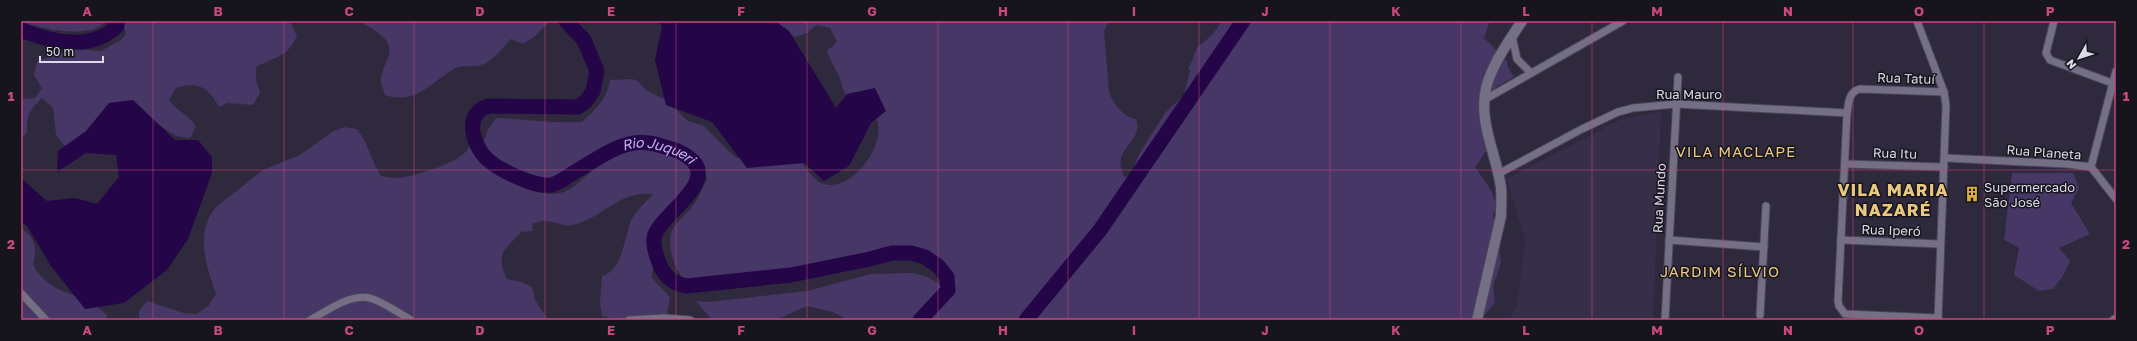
<svg xmlns="http://www.w3.org/2000/svg" width="2137" height="341" viewBox="0 0 2137 341" font-family="'Golos Text',sans-serif">
<rect width="100%" height="100%" fill="#2f293d"/>
<!-- built -->
<path fill="#372f4a" d="M1661,111L1653,320H1510L1518,302L1525,239L1507,179L1620,120Z"/>
<!-- green -->
<g fill="#463766">
<path d="M21,21H105C93,40 39,29 21,21Z"/>
<path d="M122,21H290L297,36C287,58 276,56 256,67V80L260,93L253,105L227,103L219,107C209,87 197,81 176,88L169,100C177,111 188,115 196,126L190,138L176,136L153,121L78,145H64L56,135L53,108L42,98C30,110 26,115 27,132L21,140V99L35,98L42,88L34,75L37,61L74,49L101,51L121,40L126,34Z"/>
<path d="M357,21H550L534,37L523,44L511,39C502,48 494,61 481,65C473,68 461,64 454,69C430,83 416,105 385,95C384,91 382,87 381,83C380,74 385,66 388,58C396,39 371,27 357,21Z"/>
<path d="M769,21H1109L1104,31L1109,92C1113,103 1123,117 1136,119C1142,137 1126,143 1121,158C1119,164 1122,171 1124,177L1128,176L1132,173L1139,154L1165,113L1184,95L1190,70H1188L1197,48L1213,34L1222,21H1490L1484,38L1503,57L1504,62L1506,58L1508,68L1514,77L1496,87L1487,109L1489,147L1475,167L1491,190L1497,206L1493,216L1497,230L1501,263L1493,286L1495,303L1480,320H848L833,312L807,306L776,320H712L696,301L709,302L807,291L871,274L913,273L925,276L937,282L947,293L953,282L950,269L942,259L929,254H916L885,255L832,273L804,278L720,280L707,282L696,291C684,281 678,274 673,259C663,223 681,225 697,200C701,193 704,185 707,178L692,155L655,140L627,145L601,153L589,160L572,182L561,189L548,188L535,183L525,173L512,178V181C525,191 548,197 564,192C575,188 586,175 595,168C625,145 667,140 695,168C691,187 681,197 670,213C659,229 653,259 652,278L670,297L667,314C648,320 621,323 602,316L600,303L602,276C625,269 623,235 633,217C638,209 645,202 652,196V194C618,190 600,221 571,225C564,227 554,221 547,221C542,220 536,223 532,224L533,231L521,232C504,251 495,254 507,279L521,282L532,287L535,300L548,320H139V311L147,301L184,313L197,314L209,305L216,294C206,265 195,235 215,208L263,170L300,155L332,132L344,127L357,129C368,143 371,160 381,176C386,177 391,178 396,178C411,178 467,161 469,146L480,154L488,129L496,118C525,119 553,124 582,122C595,110 608,98 610,79L614,80L632,79L638,81L646,90L664,99L688,121L704,126L737,159L739,157L738,143L796,152C803,163 812,181 824,184C853,192 886,145 877,120C873,106 861,108 851,100C843,94 842,85 839,76C835,67 830,61 827,51L837,42L830,28L817,25L807,33L795,37Z"/>
<path d="M2012,173H2073L2079,188L2071,203L2090,234L2059,248L2070,261L2063,276L2053,289L2039,291L2014,275L2019,248L2004,240Z"/>
<path d="M21,228C36,238 37,248 33,265C51,298 83,290 107,315L106,320H21Z"/>
</g>
<!-- water -->
<g fill="#230548">
<path d="M659,21H775L789,31L836,108L847,94L875,88L886,111L871,123L849,166L824,181L804,163L747,168L712,122L666,105L655,60L662,27Z"/>
<path d="M133,100L175,140H198L212,157V173L188,239L167,270L124,303L85,309L51,266L27,226L21,222V178L47,201L75,198L97,204L119,177L116,155L86,153L57,172L58,151L86,131L109,103Z"/>
</g>
<g fill="none" stroke-linecap="round" stroke-linejoin="round">
<!-- river -->
<g stroke="#230548" stroke-width="15">
<path id="s1" d="M566,21L584,40L597,71L593,91L586,101L578,107L488,106C464,113 472,144 486,158C498,170 534,187 551,185C558,184 567,177 573,173C597,160 620,139 649,143C657,144 665,147 672,149C682,152 686,155 693,161C716,185 657,217 654,238C653,246 657,258 660,265C665,277 675,284 687,286L791,275L870,259L892,253H911L925,257L938,266L947,277L948,290L920,320"/>
<path d="M21,30C51,42 91,52 117,26V21"/>
<path d="M1026,320L1100,230L1243,21"/>
</g>
<defs>
<g id="street">
<path d="M1917,21L1944,92L1946,105L1938,320"/>
<path d="M2054,21L2046,53L2050,60L2112,83"/>
<path d="M1512,36L1517,59L1531,73"/>
<path d="M1484,100L1623,21"/>
<path d="M1945,158L2067,164L2091,167L2116,71"/>
<path d="M1846,164L1944,167"/>
<path d="M2091,167L2116,199"/>
<path d="M1498,174L1582,129L1618,112L1633,108L1676,104L1847,113"/>
<path d="M1669,240L1764,247"/>
<path d="M1841,240L1940,244"/>
<path d="M21,293L46,320"/>
<path d="M1760,315L1766,206"/>
<path d="M1938,318L1845,314L1839,306L1838,301L1847,113C1849,103 1848,92 1860,89L1944,92"/>
<path d="M310,320C327,311 353,291 373,299C386,304 399,313 411,320"/>
<path d="M629,320L664,318L690,320"/>
<path d="M1665,320L1678,77"/>
<path d="M2113,320L2116,318"/>
</g>
<path id="secondary" d="M1477,320L1501,216C1501,206 1502,197 1501,188C1497,155 1478,123 1486,88C1492,64 1509,41 1522,21"/>
</defs>
<!-- street casing -->
<use href="#street" stroke="#4a4657" stroke-width="9"/>
<!-- secondary casing -->
<use href="#secondary" stroke="#4a4657" stroke-width="12"/>
<!-- street -->
<use href="#street" stroke="#756f86" stroke-width="7"/>
<!-- secondary -->
<use href="#secondary" stroke="#756f86" stroke-width="10"/>
</g>
<!-- grid -->
<path fill="none" stroke="#c9487e" stroke-width="1" stroke-opacity="0.55" d="M153,21V320M284,21V320M414,21V320M545,21V320M676,21V320M807,21V320M938,21V320M1068,21V320M1199,21V320M1330,21V320M1461,21V320M1592,21V320M1723,21V320M1853,21V320M1984,21V320M21,170H2116"/>
<!-- icons -->
<defs>
<symbol id="building-bare" viewBox="-9 -9 18 18"><path d="M-4-6H4V6H1V3H-1V6H-4ZM-2.5-4.3h1.7v1.8h-1.7ZM.8-4.3h1.7v1.8H.8ZM-2.5-1h1.7V.8h-1.7ZM.8-1h1.7V.8H.8Z" fill="#dfb034" stroke="#16141d" stroke-width="2.5" paint-order="stroke"/></symbol>
</defs>
<g fill-rule="evenodd">
<use href="#building-bare" x="1961" y="183" width="22" height="22"/>
</g>
<g text-anchor="middle" stroke-width="3" stroke-linejoin="round" paint-order="stroke">
<!-- street labels -->
<g font-size="13" fill="#ddd9e7" stroke="#16141d">
<text transform="translate(1906 78) rotate(2)" y="5">Rua Tatuí</text>
<text x="1689" y="99">Rua Mauro</text>
<text transform="translate(2044 152) rotate(4)" y="5">Rua Planeta</text>
<text transform="translate(1895 153) rotate(2)" y="5">Rua Itu</text>
<text transform="translate(1659 198) rotate(-87)" y="5">Rua Mundo</text>
<text transform="translate(1891 230) rotate(2)" y="5">Rua Iperó</text>
</g>
<!-- poi labels -->
<g font-size="13" fill="#ddd9e7" stroke="#16141d" text-anchor="start">
<text x="1984" y="192">Supermercado<tspan x="1984" dy="15">São José</tspan></text>
</g>
<!-- water labels -->
<g font-size="14" font-style="italic" fill="#c3b4f0" stroke="#16141d">
<text dy="5" stroke="none"><textPath href="#s1" startOffset="446">Rio Juqueri</textPath></text>
</g>
<!-- quarter labels -->
<g font-size="15" letter-spacing="1" fill="#eac97f" stroke="#16141d">
<text x="1736" y="157">VILA MACLAPE</text>
<text x="1720" y="277">JARDIM SÍLVIO</text>
</g>
<!-- district labels -->
<g font-size="17" font-weight="bold" letter-spacing="1" fill="#eac97f" stroke="#16141d">
<text x="1893" y="196">VILA MARIA<tspan x="1893" dy="20">NAZARÉ</tspan></text>
</g>
</g>
<!-- border -->
<rect width="2137" height="341" fill="none" stroke="#16141d" stroke-width="44"/>
<!-- north arrow -->
<g transform="translate(2079 58) rotate(231)" stroke="#16141d" stroke-width="3" paint-order="stroke">
<path d="M0-3L7 15L0 10L-7 15Z" fill="#ddd9e7"/>
<text y="-6" font-size="11" font-weight="bold" text-anchor="middle" fill="#ddd9e7">N</text>
</g>
<!-- scale -->
<path d="M40 56v6h63v-6" fill="none" stroke="#ddd9e7" stroke-width="2"/>
<text x="46" y="56" font-size="12" fill="#ddd9e7" stroke="#16141d" stroke-width="3" paint-order="stroke">50 m</text>
<rect x="22" y="22" width="2093" height="297" fill="none" stroke="#c9487e" stroke-width="1.5"/>
<g font-size="13" text-anchor="middle" font-weight="bold" fill="#c9487e">
<text x="87" y="16">A</text>
<text x="218" y="16">B</text>
<text x="349" y="16">C</text>
<text x="480" y="16">D</text>
<text x="611" y="16">E</text>
<text x="741" y="16">F</text>
<text x="872" y="16">G</text>
<text x="1003" y="16">H</text>
<text x="1134" y="16">I</text>
<text x="1265" y="16">J</text>
<text x="1396" y="16">K</text>
<text x="1526" y="16">L</text>
<text x="1657" y="16">M</text>
<text x="1788" y="16">N</text>
<text x="1919" y="16">O</text>
<text x="2050" y="16">P</text>
<text x="11" y="101">1</text>
<text x="2126" y="101">1</text>
<text x="11" y="249">2</text>
<text x="2126" y="249">2</text>
<text x="87" y="335">A</text>
<text x="218" y="335">B</text>
<text x="349" y="335">C</text>
<text x="480" y="335">D</text>
<text x="611" y="335">E</text>
<text x="741" y="335">F</text>
<text x="872" y="335">G</text>
<text x="1003" y="335">H</text>
<text x="1134" y="335">I</text>
<text x="1265" y="335">J</text>
<text x="1396" y="335">K</text>
<text x="1526" y="335">L</text>
<text x="1657" y="335">M</text>
<text x="1788" y="335">N</text>
<text x="1919" y="335">O</text>
<text x="2050" y="335">P</text>
</g>
</svg>
